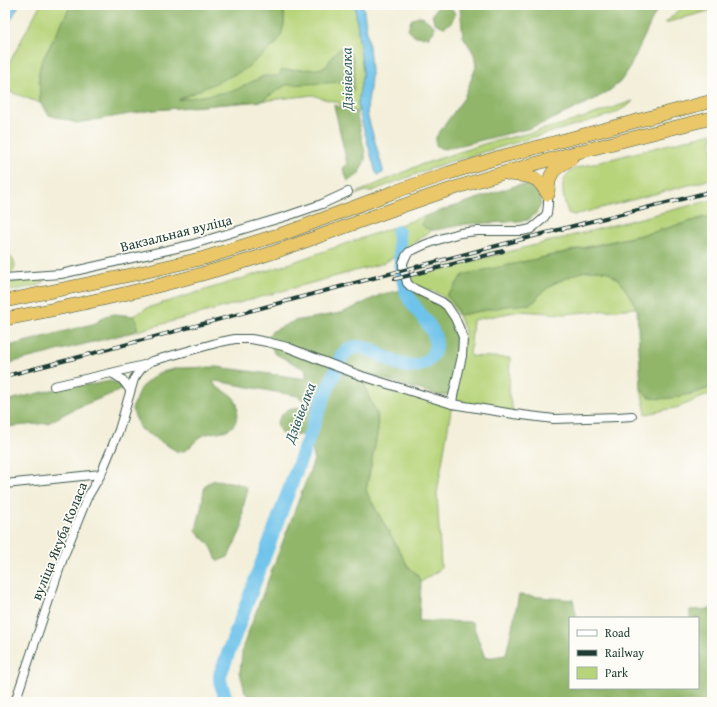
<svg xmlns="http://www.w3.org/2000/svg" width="717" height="707" viewBox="0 0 717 707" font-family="'Gentium Book Plus',serif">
<rect width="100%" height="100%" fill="#fdfcf7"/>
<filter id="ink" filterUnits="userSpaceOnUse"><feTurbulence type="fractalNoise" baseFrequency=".025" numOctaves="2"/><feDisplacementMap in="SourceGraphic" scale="8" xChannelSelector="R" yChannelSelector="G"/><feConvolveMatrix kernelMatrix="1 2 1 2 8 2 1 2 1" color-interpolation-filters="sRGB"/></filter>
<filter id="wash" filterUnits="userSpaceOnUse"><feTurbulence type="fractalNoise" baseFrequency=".012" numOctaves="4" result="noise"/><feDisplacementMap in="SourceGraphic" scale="16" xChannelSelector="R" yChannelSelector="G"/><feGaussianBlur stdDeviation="0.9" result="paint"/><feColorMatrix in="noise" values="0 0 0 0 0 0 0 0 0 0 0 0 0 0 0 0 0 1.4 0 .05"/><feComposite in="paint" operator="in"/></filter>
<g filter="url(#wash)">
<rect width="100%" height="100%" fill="#f3efda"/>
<!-- green -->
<g fill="#b7d47a" stroke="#6b8857">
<path d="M40,5H71L41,63L39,72L40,103L5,90V71Z"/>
<path d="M284,5H355L363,72L358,102L359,112H356L345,108L337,102L324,99L313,95L261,101L153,110L276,44L281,35L284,24Z"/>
<path d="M684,5H712V10L665,23Z"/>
<path d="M633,101L629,105L613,114L443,164L369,192L366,191L338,201L420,165L487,143L534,132L570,122Z"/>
<path d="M712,133V179L574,215L568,213C563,198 557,178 574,169C579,167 586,165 592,164Z"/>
<path d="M712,200V215L654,232L590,246L461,277L451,292L446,295L453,303L460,315L506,306L529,304L535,301L541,293L553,284L573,275L585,271L598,270L608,272L621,282L637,308L563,314L520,311L473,320L470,356L510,358L509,396L514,414L453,402L465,331C460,318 451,301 438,293C432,290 426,290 420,288C417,286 414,285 411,284L409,277Z"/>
<path d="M428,215L423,220L425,228L434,229L416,241L407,249L384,263L137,331V321L133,316L147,308L276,268Z"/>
<path d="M5,252H7C13,260 19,265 11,274L5,275V260L7,259Z"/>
<path d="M47,277L40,285L5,292V283Z"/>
<path d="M362,376L452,404L437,493L441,566L439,570L421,582L416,573L409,568L370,499L366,490L378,430L377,414L368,396Z"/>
<path d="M712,387V393L679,407L646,414L641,389L648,397L693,394Z"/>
</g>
<!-- forest -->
<g fill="#91b66a" stroke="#587a4f">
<path d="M71,5H284V24L281,35L276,44L244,70L178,100L233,91L264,76H278L282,70L317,69L326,67L333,55L341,48H347C357,61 355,76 353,91L346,82L286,85L261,101L153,110L77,123L49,115L40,103L39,72L41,63Z"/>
<path d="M442,5H450L455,14L451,23L444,27L435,23L432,16L436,9Z"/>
<path d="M461,5H659L629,69L620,82L609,91L595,99L549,121L527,129L445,149L440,148L436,145V137L464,98L476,67L474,54L463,36L460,7Z"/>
<path d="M418,16L424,18L435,27L433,33L429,37L414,36L408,30L411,20Z"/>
<path d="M334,105L356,112L365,153V160L358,175L348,181L343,169L347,163Z"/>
<path d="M518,185H529L539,193L541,205L536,213L528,220L508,222L467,224L435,230L425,228L422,225L423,220L428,215Z"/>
<path d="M712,215V387C697,392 665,403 650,397C647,396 644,392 641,389L637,308L621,282L608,272L598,270L585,271L573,275L553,284L541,293L535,301L529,304L506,306L460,315L453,303L446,295L451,292L461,277L466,274L532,260L654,232Z"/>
<path d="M398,291L415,292L445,306L461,338L460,355L452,391L447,395L441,396L366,374L362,376L368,396L377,414L378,430L366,490L370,499L409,568L416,573L421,582L419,621L472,622L485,658L506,655L519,595L573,600L577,618H570V688H669C673,690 678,690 682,688H698V618H690V610L712,609V702H252L245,692L240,672L243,646L314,460C314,454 311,441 306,436C299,430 281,447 277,422C286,408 289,407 305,408L307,403L298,396L216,381L213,382C217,391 232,391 236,402C238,405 238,410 237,414C236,435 217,430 204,435C196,439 191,448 184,451C184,451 179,452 178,452L140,429L132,409L140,388L158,373L178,368L217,367L263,373L306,379V370L274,353L268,337L271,332L294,321L341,313L355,307L382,294Z"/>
<path d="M115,314L133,316L137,321V331L5,364V347L96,323L105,316Z"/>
<path d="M110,381L117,383L124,389L76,408L48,423L5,427V401L69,386L96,384Z"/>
<path d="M215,480L236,483L246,487L247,493L243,507L242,528L228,557L218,561C214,556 214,549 209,544C205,539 199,535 196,530L201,509L204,490L206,484Z"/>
</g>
<!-- water -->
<g fill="#6ec3eb" stroke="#468090">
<path d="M5,5H19L5,31Z"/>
<path d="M355,5H363C366,28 371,53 371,76C371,89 367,101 367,114L383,170V173L378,175L376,173L359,112L358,102L363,72Z"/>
</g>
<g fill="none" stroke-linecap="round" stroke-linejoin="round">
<!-- river -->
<path stroke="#6ec3eb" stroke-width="14" d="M229,702L226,699L220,681V675L232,643L323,399L343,354C347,351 350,348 356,347C378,346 397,374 422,364C430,361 433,355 435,348C440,331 416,312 409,298C400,278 401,253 398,232"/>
</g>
</g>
<g filter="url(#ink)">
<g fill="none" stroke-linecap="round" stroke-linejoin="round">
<defs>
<g id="minor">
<path d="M5,278L61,274L190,245L287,216L322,204L348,192"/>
<path d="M111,373L144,365"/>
<path d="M54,386L111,373C121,377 124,381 130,390"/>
<path d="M452,404L453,396L462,356L463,337L455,318L447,306L442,302L415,289L410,286L407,283L403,266V263L406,256L409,252L424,245L443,238L460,233L477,231H522L531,229L543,219L547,213L548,205V194"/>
<path d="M5,484L101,474"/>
<path d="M15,702L63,558L87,498L101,474L119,430L134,379C139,371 143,365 152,361L220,342L235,339H251L267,342L287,347L330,364L362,376L452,404L514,414L554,419L618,417L632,416"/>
</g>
<g id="trunk">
<path d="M509,174C517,175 528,175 535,179C541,182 544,189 548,194"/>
<path d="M548,194C548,173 553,169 571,159"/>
<path d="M5,301L135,274L204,258L291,231L394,192L449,173L500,157L712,101"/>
<path d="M5,319C90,303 174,284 256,258C322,237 386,210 452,189C537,161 625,140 712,118"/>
</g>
</defs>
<!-- minor casing -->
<use href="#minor" stroke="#3f584d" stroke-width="10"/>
<!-- trunk casing -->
<use href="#trunk" stroke="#3f584d" stroke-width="14"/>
<!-- minor -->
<use href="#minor" stroke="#fff" stroke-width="8"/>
<!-- trunk -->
<use href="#trunk" stroke="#eac769" stroke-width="13"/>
<defs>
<g id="rail">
<path d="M395,279L503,251"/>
<path d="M5,376C132,344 258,308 385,275C448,259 510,242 573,226C619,214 666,204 712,191"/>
</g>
</defs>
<!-- rail casing -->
<use href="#rail" stroke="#1f3d34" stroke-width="4"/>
<!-- rail -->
<use href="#rail" stroke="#fdfcf7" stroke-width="2.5" stroke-dasharray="8" stroke-linecap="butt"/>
</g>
</g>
<g text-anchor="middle" stroke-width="3.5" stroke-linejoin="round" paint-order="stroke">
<!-- street labels -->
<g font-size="14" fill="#1f3d34" stroke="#fdfcf7">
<text transform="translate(176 233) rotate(-14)" y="5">Вакзальная вуліца</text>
<text transform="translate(59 541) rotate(-68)" y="5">вуліца Якуба Коласа</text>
</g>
<!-- water labels -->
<g font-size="15" font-style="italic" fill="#335e62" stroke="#fdfcf7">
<text transform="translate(347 79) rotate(-91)" y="5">Дзівівелка</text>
<text transform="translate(300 413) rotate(-69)" y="5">Дзівівелка</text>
</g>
</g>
<!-- margin -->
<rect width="717" height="707" fill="none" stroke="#fdfcf7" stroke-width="20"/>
<!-- legend -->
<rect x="569" y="617" width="130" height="72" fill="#fdfcf7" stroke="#a4b0a9"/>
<rect x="577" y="630" width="20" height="6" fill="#ffffff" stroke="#a4b0a9"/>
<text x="605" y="637" font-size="12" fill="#1f3d34">Road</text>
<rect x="577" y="650" width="20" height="6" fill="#1f3d34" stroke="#a4b0a9"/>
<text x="605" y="657" font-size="12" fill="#1f3d34">Railway</text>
<rect x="577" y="667" width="20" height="12" fill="#b7d47a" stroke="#a4b0a9"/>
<text x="605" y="677" font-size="12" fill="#1f3d34">Park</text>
</svg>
